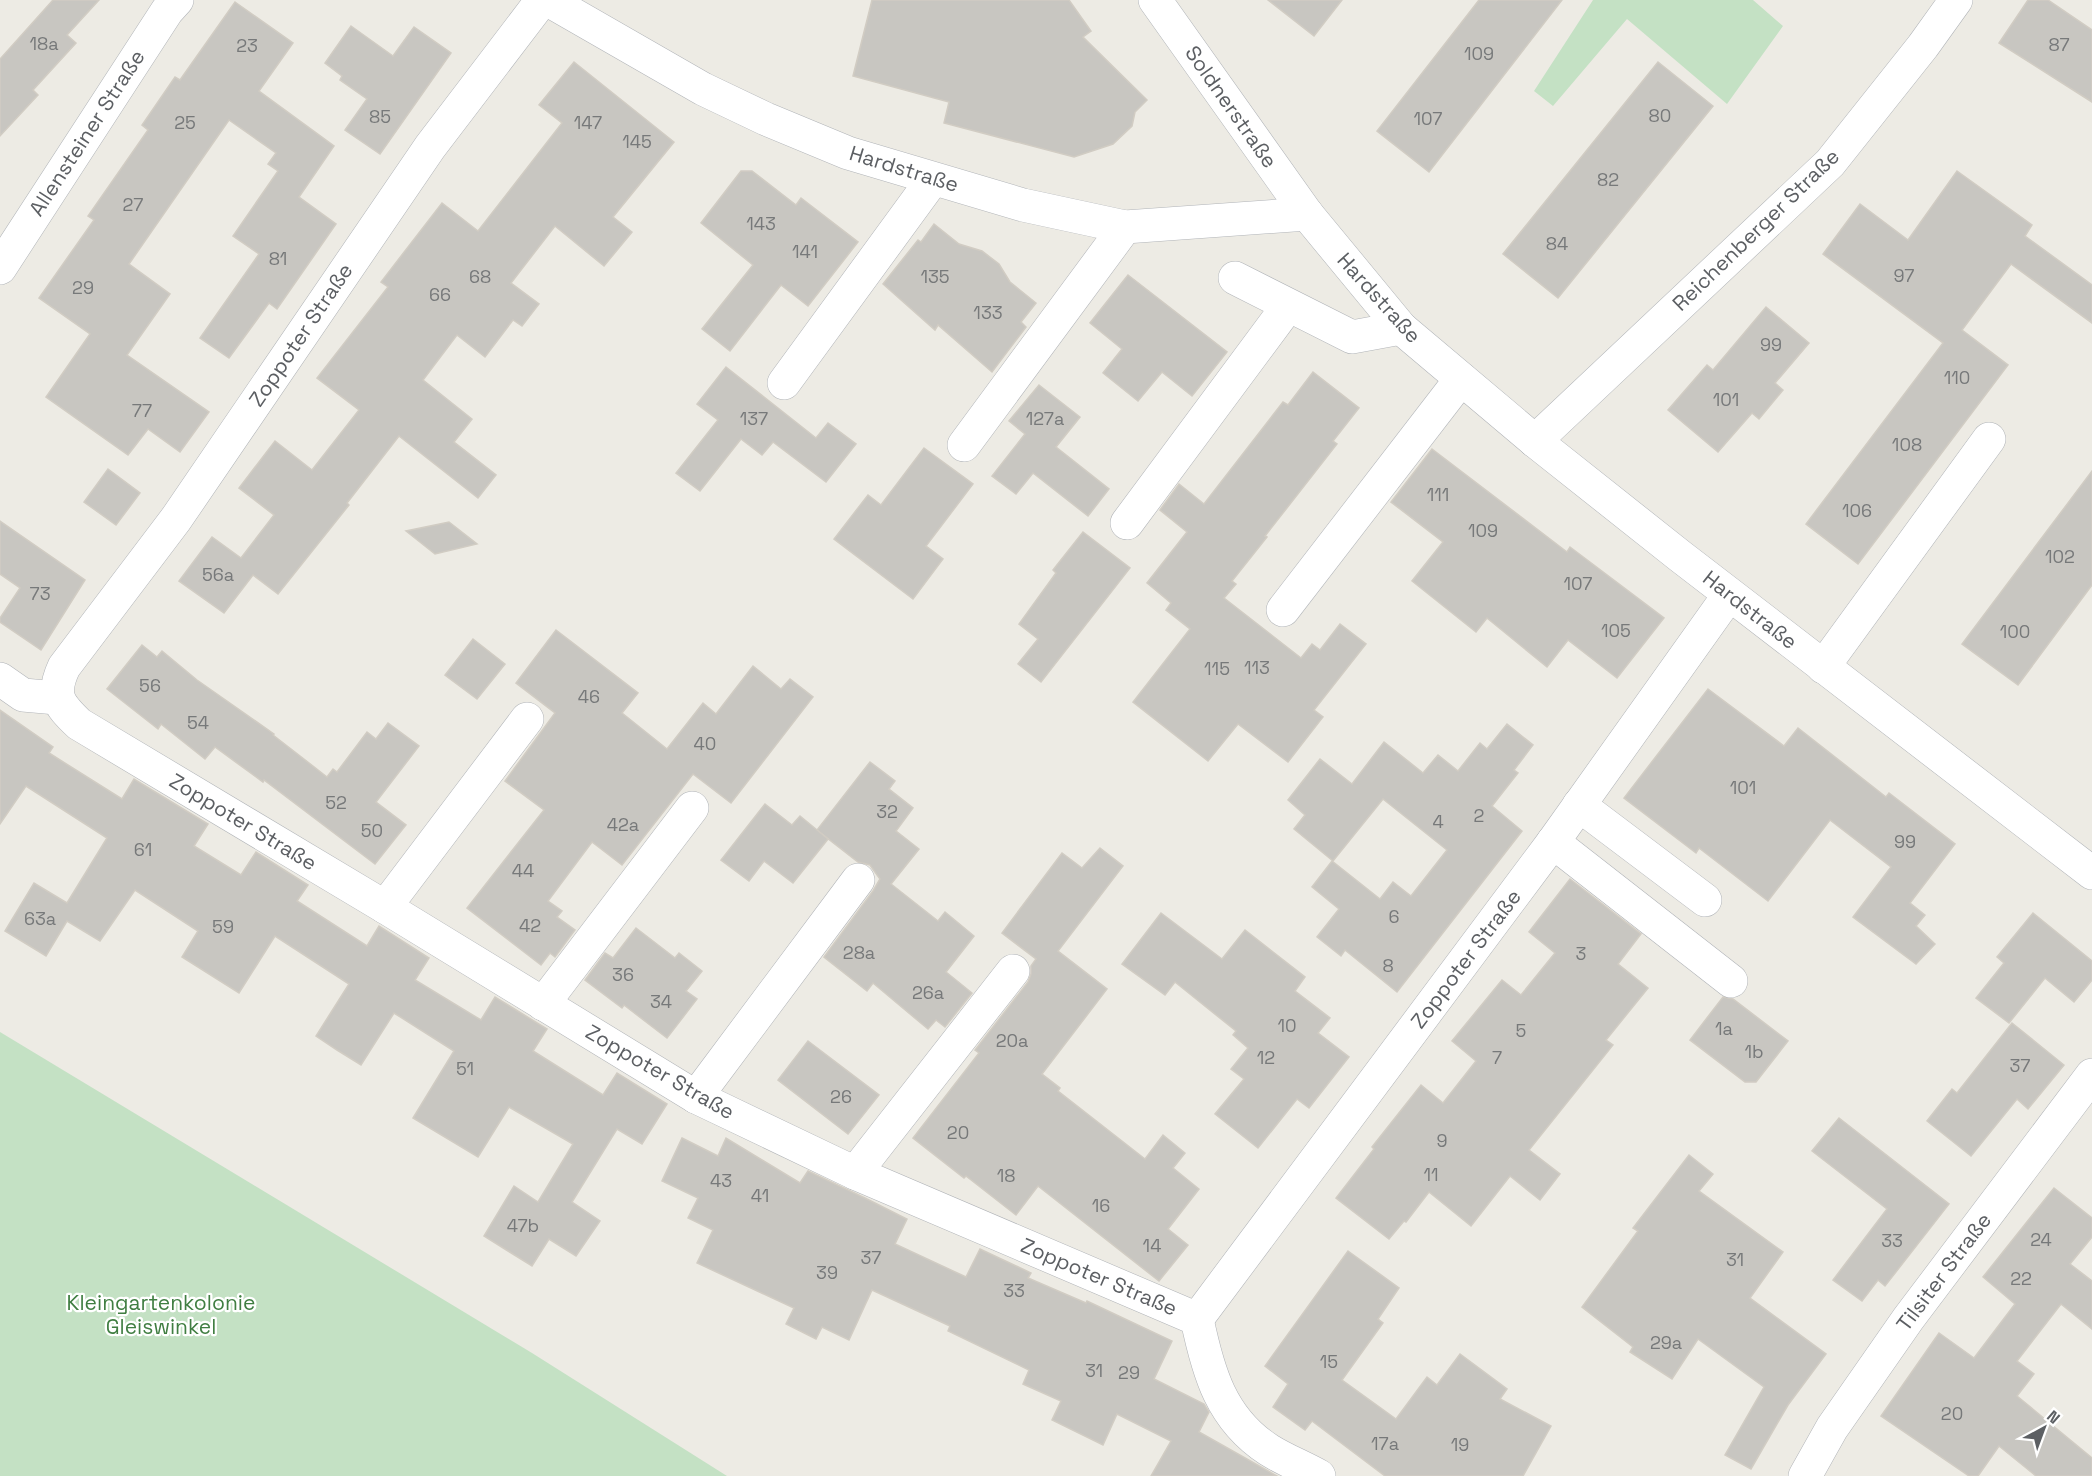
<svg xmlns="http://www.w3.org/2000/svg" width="2092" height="1476" viewBox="0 0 2092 1476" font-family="'Space Grotesk',sans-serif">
<rect width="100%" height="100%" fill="#edebe4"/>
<!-- green -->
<g fill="#c4e1c4">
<path d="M1593,0H1753L1783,26L1727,104L1627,19L1553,106L1534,91Z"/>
<path d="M0,1032L532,1353L727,1476H0Z"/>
</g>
<!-- building -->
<g fill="#c8c6c1" stroke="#d1ccc3" stroke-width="1.5">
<path d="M53,0H99L67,35L76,43L33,90L38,95L0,136V59Z"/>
<path d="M872,0H1069L1091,31L1083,37L1147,100L1135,112L1132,126L1113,144L1074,157L944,123L949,102L853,76Z"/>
<path d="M1268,0H1342L1314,36Z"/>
<path d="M1479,0H1562L1429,172L1377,131Z"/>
<path d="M2028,0H2048L2092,30V102L1999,43Z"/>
<path d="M235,2L293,43L259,91L334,146L299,197L336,224L277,309L269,303L229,358L200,338L259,254L233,236L278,171L268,164L276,153L229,120L129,264L170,294L127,355L209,412L180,452L148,429L128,455L46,397L90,334L39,298L94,220L88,216L148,130L142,125L175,77L180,80Z"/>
<path d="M351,26L393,56L414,27L451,53L380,154L345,130L367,99L340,80L342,76L325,63Z"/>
<path d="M574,62L674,142L613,217L632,232L604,266L555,226L511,283L539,304L522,326L513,320L485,357L457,335L423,380L472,419L454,442L496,475L478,498L399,436L347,503L349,505L278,594L253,575L224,613L179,581L212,537L241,558L274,515L239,488L275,441L312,470L359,410L317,378L388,287L381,282L442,203L478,231L562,123L539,105Z"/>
<path d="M1658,62L1713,106L1558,298L1503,254Z"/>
<path d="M741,171H752L796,205L801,198L858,242L808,306L781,285L730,351L702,329L753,265L701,223Z"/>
<path d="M1957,171L2032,225L2025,236L2092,285V323L2011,264L1962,330L2008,365L1858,564L1806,524L1943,343L1823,254L1860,204L1908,240Z"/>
<path d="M934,224L959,244L982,251L999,264L1010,282L1036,303L1021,322L1026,327L992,372L938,325L935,330L883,284L918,240L921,242Z"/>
<path d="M1128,275L1227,352L1192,396L1162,372L1138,401L1103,373L1122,349L1090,323Z"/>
<path d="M1766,307L1809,343L1775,383L1783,390L1759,419L1752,413L1718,452L1668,410L1707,365L1713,370Z"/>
<path d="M726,367L816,438L828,423L856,444L826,482L773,442L762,455L741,439L700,491L676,473L718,420L697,404Z"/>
<path d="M1313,372L1359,408L1333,441L1337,444L1265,536L1267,537L1232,581L1236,584L1224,598L1301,658L1312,644L1320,650L1340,624L1366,644L1314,710L1323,717L1288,762L1238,724L1208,761L1133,702L1190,629L1166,610L1171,603L1147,583L1187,532L1160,510L1179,484L1204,504L1283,402L1288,405Z"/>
<path d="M1039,385L1080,417L1056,447L1109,489L1088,516L1033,473L1016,494L992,476L1025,434L1009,421Z"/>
<path d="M924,448L973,484L926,546L943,559L913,599L834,539L868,495L881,505Z"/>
<path d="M1432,449L1567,552L1570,547L1664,618L1617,678L1568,640L1547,667L1487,618L1476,632L1412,581L1443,542L1391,502Z"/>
<path d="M108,469L140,493L116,525L84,502Z"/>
<path d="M2092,471V585L2018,685L1962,644Z"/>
<path d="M0,521L85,580L41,650L0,622V618L20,588L0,574Z"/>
<path d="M449,522L477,544L435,554L406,531Z"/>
<path d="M1083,532L1130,568L1041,682L1018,664L1038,639L1019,624L1056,573L1053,570Z"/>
<path d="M556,630L638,693L622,713L667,749L703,703L716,714L753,666L781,689L790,679L813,697L731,803L693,774L622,865L592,842L548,901L562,911L557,917L575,930L555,957L550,953L541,965L467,908L544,810L505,781L555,713L516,683Z"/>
<path d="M473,639L505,664L477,699L445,675Z"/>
<path d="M142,645L157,657L162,651L197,680L274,734L273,735L327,777L333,769L337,772L367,732L376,739L388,723L419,746L376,802L406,825L375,864L264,780L263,782L215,747L205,759L161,724L158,729L107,689Z"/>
<path d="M1708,689L1784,746L1798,728L1886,797L1889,793L1955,844L1910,903L1925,915L1916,926L1935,944L1916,964L1853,917L1891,867L1830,820L1768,901L1699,848L1696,853L1624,798Z"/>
<path d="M0,710L53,747L49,753L122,799L134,779L208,824L194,846L241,875L256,852L308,885L297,901L367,946L379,926L429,958L415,980L481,1020L495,997L547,1029L533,1051L603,1095L617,1073L667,1104L642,1144L617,1129L572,1202L600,1221L576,1256L549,1239L532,1266L484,1236L514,1186L538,1202L573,1144L509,1107L478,1157L413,1118L454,1051L394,1013L361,1065L337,1050L316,1036L349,984L275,936L239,993L182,957L198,931L135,890L100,941L67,921L46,956L5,931L34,883L67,903L107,838L26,786L0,824Z"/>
<path d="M1507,724L1533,745L1514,770L1518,773L1492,806L1522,831L1397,992L1345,950L1341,956L1317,937L1339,909L1312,887L1332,861L1380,899L1393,882L1411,896L1447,850L1383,799L1333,861L1294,829L1305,815L1288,800L1320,759L1352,784L1384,742L1423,773L1438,755L1458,771L1480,743L1487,749Z"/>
<path d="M870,762L895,781L889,789L913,808L896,831L919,849L891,884L938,921L945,912L974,936L946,972L972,993L945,1027L936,1020L928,1029L873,983L867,991L824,957L873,891L880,879L870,865L858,862L817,830Z"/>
<path d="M765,804L792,825L800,816L828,839L793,883L764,861L749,881L721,860Z"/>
<path d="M1100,848L1123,866L1058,951L1107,989L1042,1074L1060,1088L1058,1091L1145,1159L1163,1135L1185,1153L1173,1168L1199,1189L1168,1229L1188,1245L1159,1281L1038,1186L1016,1215L966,1176L964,1178L913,1138L979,1053L975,1050L1028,982L1031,974V966L1036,959L1002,933L1062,853L1082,868Z"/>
<path d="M1570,879L1641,934L1618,964L1648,988L1606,1040L1613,1045L1529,1150L1560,1174L1540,1200L1510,1176L1471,1226L1429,1192L1406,1222L1404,1221L1389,1239L1336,1198L1374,1149L1372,1147L1421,1085L1443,1103L1476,1061L1452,1041L1502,980L1521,995L1555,953L1529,932Z"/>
<path d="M1161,913L1222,959L1245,930L1305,977L1295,991L1330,1018L1318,1033L1349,1057L1309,1108L1297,1099L1258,1148L1215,1114L1244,1079L1231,1069L1248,1048L1233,1035L1236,1031L1175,982L1165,995L1122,964Z"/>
<path d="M2033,913L2092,961V980L2074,1002L2045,978L2009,1023L1976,998L2004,963L1997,957Z"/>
<path d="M636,928L675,958L679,953L702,971L686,991L697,999L667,1038L624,1005L622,1008L585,980L605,953L613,958Z"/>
<path d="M1723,997L1733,999L1788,1041L1756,1082H1745L1690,1040Z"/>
<path d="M2012,1023L2064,1065L2028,1109L2017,1099L1971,1156L1927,1121L1952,1089L1957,1093Z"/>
<path d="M808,1041L879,1095L848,1134L778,1080Z"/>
<path d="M1839,1118L1949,1204L1885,1286L1878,1280L1862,1301L1833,1280L1887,1209L1812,1151Z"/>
<path d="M682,1138L718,1156L726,1138L800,1183L808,1171L865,1198L907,1219L895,1244L966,1277L980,1249L1031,1273L1028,1278L1086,1303L1087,1301L1172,1341L1154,1379L1204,1404L1209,1412L1199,1432L1277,1476H1151L1171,1441L1117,1414L1103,1445L1052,1420L1061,1401L1023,1384L1029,1370L948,1331L950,1326L872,1290L849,1340L822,1327L816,1339L786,1324L794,1308L697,1263L713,1230L688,1218L698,1198L662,1181Z"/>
<path d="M1689,1155L1713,1174L1699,1191L1783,1252L1750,1298L1826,1354L1788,1405L1751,1469L1725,1455L1764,1387L1698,1339L1672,1379L1630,1352L1633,1347L1582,1307L1638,1231L1633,1228Z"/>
<path d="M2054,1188L2092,1218V1237L2070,1264L2092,1281V1329L2061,1304L2017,1361L2034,1374L2017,1396L2092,1458V1476H2036L1999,1446L1978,1476H1969L1881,1416L1939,1333L1974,1358L2015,1304L1983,1277Z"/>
<path d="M1348,1251L1399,1288L1378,1319L1383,1323L1342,1380L1396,1419L1427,1377L1437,1385L1460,1354L1507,1389L1500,1399L1551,1426L1523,1476H1385L1312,1421L1305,1430L1273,1407L1288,1384L1265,1366Z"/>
</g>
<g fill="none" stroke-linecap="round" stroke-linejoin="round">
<defs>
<g id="minor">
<path d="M542,0L430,147L176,519L64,667C51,695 58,704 79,724L385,907L696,1097L855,1173L1197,1319C1208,1372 1221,1419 1269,1450C1285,1460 1303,1467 1319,1476"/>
<path d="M548,0L703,89L766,119L848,153L1023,205L1125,227L1307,214"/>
<path d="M1155,0L1307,214L1401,328L1535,441L1680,556L2092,873"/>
<path d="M0,268L167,11L177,0"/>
<path d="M1235,278L1352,337L1401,328"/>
<path d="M784,383L933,179"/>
<path d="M1535,441L1830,163L1923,46L1956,0"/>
<path d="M964,445L1125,227"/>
<path d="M1127,523L1288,306"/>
<path d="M1283,610L1461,379"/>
<path d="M1823,667L1989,439"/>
<path d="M0,679L23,695L57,698"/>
<path d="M1579,805L1705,900"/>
<path d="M1553,842L1731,981"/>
<path d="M385,907L527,719"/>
<path d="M543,1004L692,808"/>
<path d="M696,1097L858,880"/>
<path d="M855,1173L1013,971"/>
<path d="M1197,1319L1553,842L1729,595"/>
<path d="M1805,1476L1832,1428L1908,1319L2092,1075"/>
</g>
</defs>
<!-- minor casing -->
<use href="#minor" stroke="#b1b4b8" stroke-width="34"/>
<!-- minor -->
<use href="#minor" stroke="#fff" stroke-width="33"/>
</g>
<g text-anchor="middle" stroke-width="4.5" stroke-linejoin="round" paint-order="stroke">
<!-- number labels -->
<g font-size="18" fill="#77797a">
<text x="44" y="50">18a</text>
<text x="2059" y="51">87</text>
<text x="247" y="52">23</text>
<text x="1479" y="60">109</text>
<text x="1660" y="122">80</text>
<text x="380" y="123">85</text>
<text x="1428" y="125">107</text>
<text x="185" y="129">25</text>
<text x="588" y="129">147</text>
<text x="637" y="148">145</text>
<text x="1608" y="186">82</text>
<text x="133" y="211">27</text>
<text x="761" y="230">143</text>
<text x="1557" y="250">84</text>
<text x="805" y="258">141</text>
<text x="278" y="265">81</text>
<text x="1904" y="282">97</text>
<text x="480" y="283">68</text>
<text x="935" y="283">135</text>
<text x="83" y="294">29</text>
<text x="440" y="301">66</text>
<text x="988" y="319">133</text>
<text x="1771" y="351">99</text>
<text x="1957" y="384">110</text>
<text x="1726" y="406">101</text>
<text x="142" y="417">77</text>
<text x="754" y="425">137</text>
<text x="1045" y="425">127a</text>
<text x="1907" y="451">108</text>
<text x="1438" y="501">111</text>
<text x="1857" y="517">106</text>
<text x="1483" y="537">109</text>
<text x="2060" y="563">102</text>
<text x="218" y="581">56a</text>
<text x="1578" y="590">107</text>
<text x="40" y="600">73</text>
<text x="1616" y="637">105</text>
<text x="2015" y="638">100</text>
<text x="1257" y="674">113</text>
<text x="1217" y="675">115</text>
<text x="150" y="692">56</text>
<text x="589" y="703">46</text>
<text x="198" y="729">54</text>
<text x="705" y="750">40</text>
<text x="1743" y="794">101</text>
<text x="336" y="809">52</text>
<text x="887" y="818">32</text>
<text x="1479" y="822">2</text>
<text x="1438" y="828">4</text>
<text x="623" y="831">42a</text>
<text x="372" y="837">50</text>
<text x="1905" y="848">99</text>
<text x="143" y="856">61</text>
<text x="523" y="877">44</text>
<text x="1394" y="923">6</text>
<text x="40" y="925">63a</text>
<text x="530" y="932">42</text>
<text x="223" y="933">59</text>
<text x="859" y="959">28a</text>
<text x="1581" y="960">3</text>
<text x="1388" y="972">8</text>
<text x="623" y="981">36</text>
<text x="928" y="999">26a</text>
<text x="661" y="1008">34</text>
<text x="1287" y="1032">10</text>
<text x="1724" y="1035">1a</text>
<text x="1521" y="1037">5</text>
<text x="1012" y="1047">20a</text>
<text x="1754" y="1058">1b</text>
<text x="1266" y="1064">12</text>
<text x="1497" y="1064">7</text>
<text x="2020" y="1072">37</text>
<text x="465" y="1075">51</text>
<text x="841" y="1103">26</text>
<text x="958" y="1139">20</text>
<text x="1442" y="1147">9</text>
<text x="1431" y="1181">11</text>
<text x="1006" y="1182">18</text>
<text x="721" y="1187">43</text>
<text x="760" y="1202">41</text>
<text x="1101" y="1212">16</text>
<text x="523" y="1232">47b</text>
<text x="2041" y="1246">24</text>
<text x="1892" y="1247">33</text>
<text x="1152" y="1252">14</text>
<text x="871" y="1264">37</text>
<text x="1735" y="1266">31</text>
<text x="827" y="1279">39</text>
<text x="2021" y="1285">22</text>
<text x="1014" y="1297">33</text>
<text x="1666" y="1349">29a</text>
<text x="1329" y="1368">15</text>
<text x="1094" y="1377">31</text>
<text x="1129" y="1379">29</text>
<text x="1952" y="1420">20</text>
<text x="1385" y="1450">17a</text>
<text x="1460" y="1451">19</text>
</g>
<!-- street labels -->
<g font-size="21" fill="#5c5f63" stroke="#fff">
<text transform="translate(1231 107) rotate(55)" y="7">Soldnerstraße</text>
<text transform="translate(87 133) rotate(-57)" y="7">Allensteiner Straße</text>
<text transform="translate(904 169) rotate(17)" y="7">Hardstraße</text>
<text transform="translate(1756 230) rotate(-44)" y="7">Reichenberger Straße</text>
<text transform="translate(1379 298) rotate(48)" y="7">Hardstraße</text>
<text transform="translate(301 335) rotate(-56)" y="7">Zoppoter Straße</text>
<text transform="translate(1750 610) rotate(38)" y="7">Hardstraße</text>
<text transform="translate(243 822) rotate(31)" y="7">Zoppoter Straße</text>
<text transform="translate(1466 959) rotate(-53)" y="7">Zoppoter Straße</text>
<text transform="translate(660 1072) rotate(30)" y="7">Zoppoter Straße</text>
<text transform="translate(1944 1272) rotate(-53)" y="7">Tilsiter Straße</text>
<text transform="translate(1099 1277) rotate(23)" y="7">Zoppoter Straße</text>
</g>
<!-- park labels -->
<g font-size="21" fill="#407e42" stroke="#fff">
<text x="161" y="1310">Kleingartenkolonie<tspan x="161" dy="24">Gleiswinkel</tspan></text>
</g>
</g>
<!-- north arrow -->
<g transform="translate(2044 1428) rotate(41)" stroke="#ffffff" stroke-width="4.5" paint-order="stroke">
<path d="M0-4.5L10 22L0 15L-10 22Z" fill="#5c5f63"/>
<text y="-9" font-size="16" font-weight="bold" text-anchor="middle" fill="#5c5f63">N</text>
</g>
</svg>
